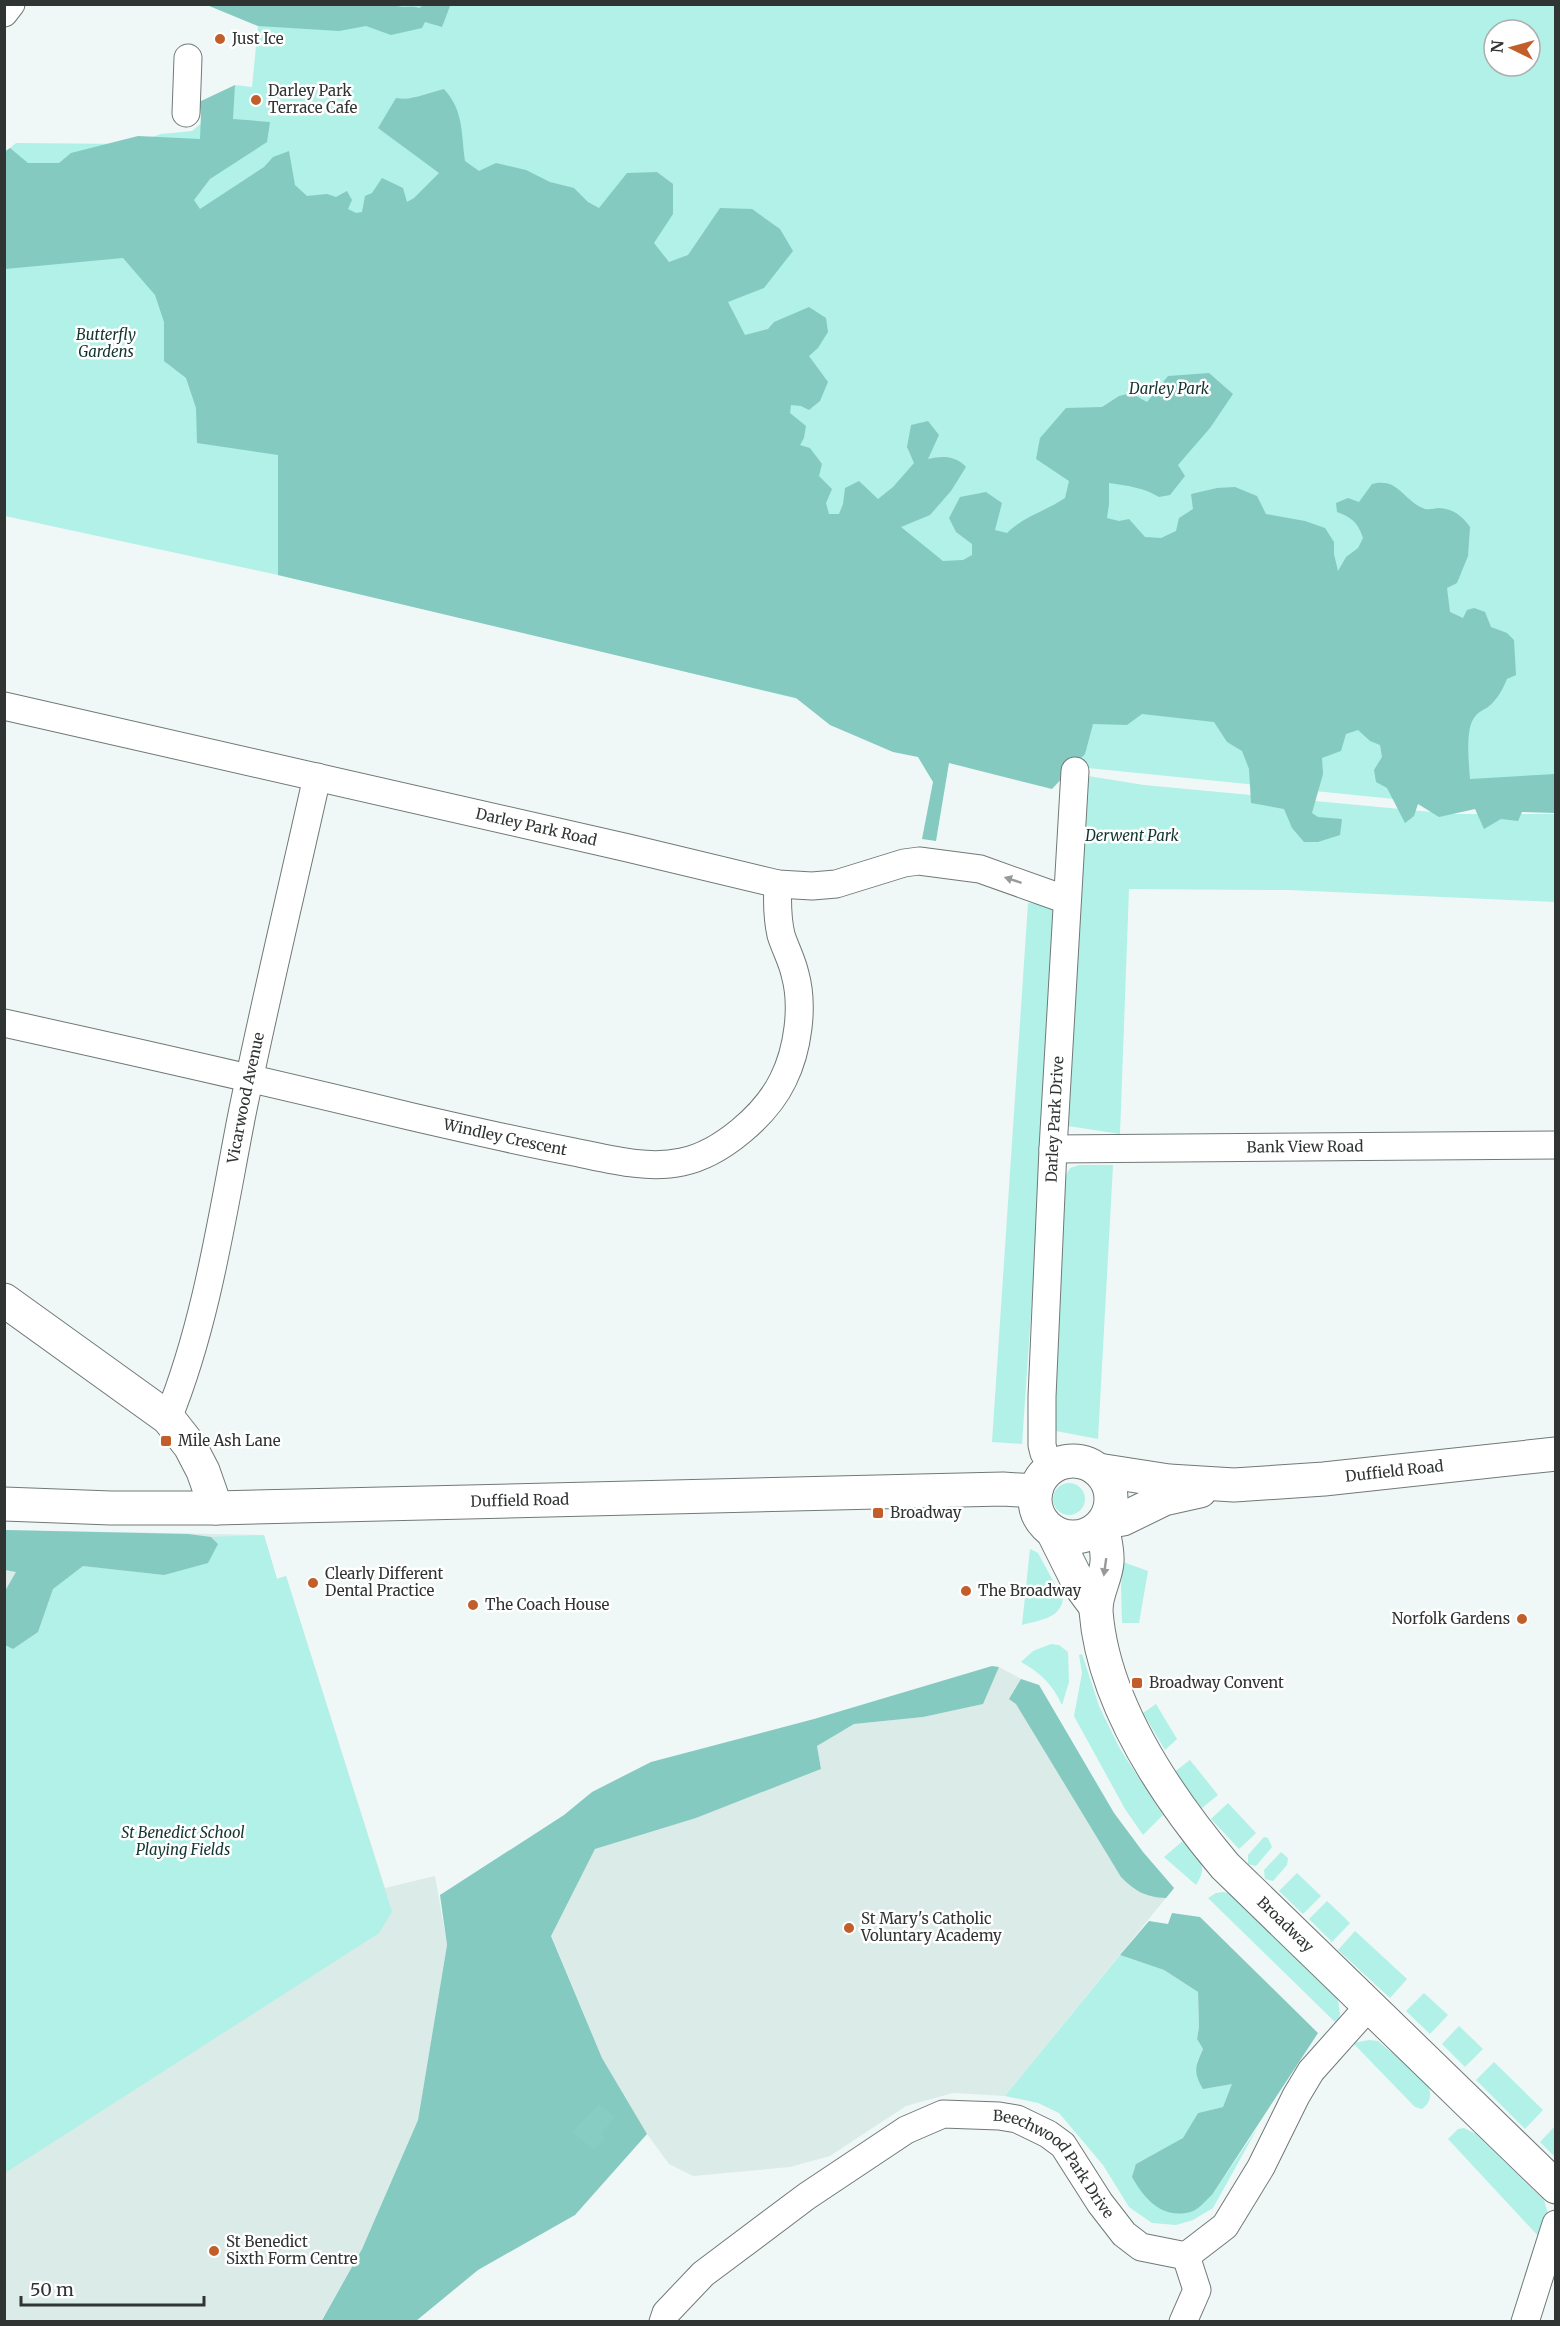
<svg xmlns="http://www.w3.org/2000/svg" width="1560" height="2326" viewBox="0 0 1560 2326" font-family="Merriweather,serif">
<rect width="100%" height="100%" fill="#eff8f6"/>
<!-- built -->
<g fill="#daebe8">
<path d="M5,1530L264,1535L277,1579L286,1576L385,1888L435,1876L447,1945L418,2120L362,2249L321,2321L5,2322Z"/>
<path d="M999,1667L1021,1679L1039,1685L1114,1813L1143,1852L1174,1888L1005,2096L953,2093L906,2106L830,2156L790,2167L693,2176L669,2164L647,2134L602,2058L551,1935L595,1849L696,1818L821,1769L817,1746L854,1724L923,1717L982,1704Z"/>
</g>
<!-- green -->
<g fill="#b1f1e7" fill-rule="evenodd">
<path d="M207,5H1555V807L1444,804L1078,767L509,629L278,575L5,516L4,153L16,143L133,144L161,134L192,131L214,113L235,85L252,87L258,26ZM1494,30H1530V66H1494Z"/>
<path d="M1082,775L1144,785L1453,814H1555V902L1289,890L1129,889L1120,1134L1055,1124Z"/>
<path d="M1028,903L1059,905L1022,1444L992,1442Z"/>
<path d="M1079,1165H1113L1098,1439L1056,1431L1053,1429L1064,1179L1070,1168Z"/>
<circle cx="1069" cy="1499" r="16"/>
<path d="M264,1535L277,1579L286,1576L392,1912L379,1933L5,2173V1645L13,1649L38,1632L53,1589L83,1566L164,1575L218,1544L211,1537Z"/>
<path d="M1030,1549L1038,1553L1063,1599C1060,1619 1039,1620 1022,1625Z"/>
<path d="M1123,1562L1148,1571L1139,1623H1122L1121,1587Z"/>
<path d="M1051,1644L1059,1645L1068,1652L1069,1682L1062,1705C1053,1685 1040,1672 1021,1662L1033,1651Z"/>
<path d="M1082,1654L1099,1706L1120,1749L1163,1815L1143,1835L1125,1809L1074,1716L1082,1673L1079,1655Z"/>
<path d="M1156,1704L1177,1739L1165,1750L1143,1713Z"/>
<path d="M1190,1760L1218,1795L1202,1808L1173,1773Z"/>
<path d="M1228,1803L1256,1833L1239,1849L1211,1819Z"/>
<path d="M1264,1837L1268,1838L1272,1847L1256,1866L1248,1864V1855Z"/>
<path d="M1185,1839C1198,1857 1210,1864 1196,1885L1164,1857Z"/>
<path d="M1281,1852L1288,1858L1287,1865L1273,1881L1265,1879L1264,1870Z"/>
<path d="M1297,1873L1321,1896L1303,1914L1279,1891Z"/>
<path d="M1223,1892L1232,1894L1337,1992L1340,2014L1337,2024L1208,1898L1216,1893Z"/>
<path d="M1327,1901L1350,1923L1332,1942L1309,1919Z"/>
<path d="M1355,1931L1407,1979L1390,1998L1338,1950Z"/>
<path d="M1120,1955L1164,1970L1198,1992L1199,2027L1197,2039L1203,2049L1197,2062L1233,2084L1223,2107L1198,2113L1184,2138L1136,2164L1195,2210L1212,2195L1258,2127L1213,2208L1193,2220L1176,2225L1152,2223L1129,2207L1103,2165L1059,2113L1038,2103L1005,2096Z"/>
<path d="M1424,1993L1448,2015L1430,2034L1406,2011Z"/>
<path d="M1459,2026L1483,2049L1465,2067L1442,2044Z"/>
<path d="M1369,2040L1378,2041C1388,2050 1425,2078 1429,2088C1432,2097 1429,2104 1422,2109L1415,2107L1353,2043Z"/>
<path d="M1494,2062L1543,2110L1525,2129L1476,2080Z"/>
<path d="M1555,2126V2157L1540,2142Z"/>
<path d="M1464,2128L1476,2134L1544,2200L1548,2214L1540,2238L1448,2139L1458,2129Z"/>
</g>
<!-- forest -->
<g fill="#84cac0">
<path d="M395,5C402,9 411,5 419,8L424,5L450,6L442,27L425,22L422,28L391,35L366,26L339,31L258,26L207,5Z"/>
<path d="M235,85L233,119L270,122L267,142L210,179L194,200L200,209L264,167L273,157L289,151L295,185L307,196L327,194L336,197L347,191L352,200L348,209L356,213L362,212L365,196L372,193L382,178L403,188L407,202L414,198L439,173L378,128L396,98C412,101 427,93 444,89C464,111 461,133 465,161L479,171L496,163L526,170L550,182L574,188L588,202L599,208L627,173L657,172L673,184V214L654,243L669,262L688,255L720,208L752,209L780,229L793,251L764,288L728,302L745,335L768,329L774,322L809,307L826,318L828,332L818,348L809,356L828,382L820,401L809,410L801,406L791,405L790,413L806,426L804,438L800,445L810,448L822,464L819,476L832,489L826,503L829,514H839L843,504L845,488L859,481L878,499L893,487L914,463L907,447L911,425L928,421L939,435L928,459C942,456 955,455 966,467L951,491L930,515L901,527L943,561L963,560L972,555V544L956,532L949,518L960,497L986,492L1002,503L995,530L1007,533C1024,516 1046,511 1065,498L1069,481L1036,459L1040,438L1066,408L1102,407L1119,396L1131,393L1147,402L1168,376L1209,373L1233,394L1210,428L1178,465L1185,476L1170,495L1159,497C1143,487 1127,486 1109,483V504L1107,518L1119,521L1129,519L1145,537L1161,538L1176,531L1179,518L1193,509L1191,494L1217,488L1235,487L1257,496L1266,514L1305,521L1325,528L1334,542V554L1338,571L1346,557L1358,548L1363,538C1358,523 1353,518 1337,512L1336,503L1348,498L1359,502L1372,484C1399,477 1403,501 1425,509C1430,510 1435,508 1439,508C1454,509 1462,516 1470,527L1468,556L1457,583L1447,588L1450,612L1463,618L1467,610L1474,608L1485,612L1491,627L1507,633L1514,640L1516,675L1507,679C1503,689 1497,700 1488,707C1483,710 1477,713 1474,718C1465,730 1469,764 1470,779L1555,774V813L1522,812L1518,821L1501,819L1484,829L1475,809L1439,817L1418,804L1414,816L1405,823L1387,788L1376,782L1374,770L1382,757L1380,745L1370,741L1358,730L1346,734L1341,751L1322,758L1323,774L1312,813L1318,817L1342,819L1340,835L1318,842H1304L1292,828L1284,809L1251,803L1249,769L1242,751L1227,742L1214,722L1142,714L1127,725L1093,724L1085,754L1052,789L949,763L936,841L922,839L933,782L918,757L893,752L830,725L796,698L278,575V455L197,443L196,408L186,378L164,361V322L155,295L123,258L5,269L4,152L10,148L28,163H59L71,153L138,136L200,139L201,114L199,102Z"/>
<path d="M5,1530L188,1534L211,1537L218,1544L208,1563L164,1575L83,1566L53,1589L38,1632L13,1649L5,1645V1591L16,1572L5,1570Z"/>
<path d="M992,1666L999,1667L983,1704L923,1717L854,1724L817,1746L821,1769L696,1818L595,1849L551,1936L602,2058L647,2134L575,2215L478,2270L416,2321L321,2322L362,2249L418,2120L447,1945L440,1895L564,1815L592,1792L651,1762L814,1719Z"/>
<path d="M1021,1679L1039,1685L1114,1813L1143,1852L1174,1888L1166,1898C1145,1897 1135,1891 1121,1877L1016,1704L1009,1699Z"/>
<path d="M1172,1913L1200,1917L1318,2033L1212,2195C1206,2200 1200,2208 1193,2211C1164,2221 1145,2200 1132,2177L1136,2164L1183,2138L1198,2113L1223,2107L1232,2084L1203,2089C1193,2072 1195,2067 1203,2049L1197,2039L1199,2027L1198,1992L1164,1970L1120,1955L1149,1921L1168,1924Z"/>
</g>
<!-- water -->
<path fill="#87cdc3" d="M599,2104L615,2117L602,2133L605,2137L594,2150L572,2132Z"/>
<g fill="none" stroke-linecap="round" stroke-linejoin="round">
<defs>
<g id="street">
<path d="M4,13L11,4"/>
<path d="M186,113L188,58"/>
<path id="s1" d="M4,706L628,848L778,884L812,886L836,884L904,863L919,861L980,869L1067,900"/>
<path id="s2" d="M4,1023C141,1053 277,1084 413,1117C465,1129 517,1141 569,1151C605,1158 645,1170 682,1162C721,1154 766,1115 783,1080C798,1050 804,1006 795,974C792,960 785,948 781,935C777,917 777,901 778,884"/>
<path id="s3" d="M1053,1149L1556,1145"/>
<path id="s4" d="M168,1418C207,1322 222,1216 242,1114C265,1001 292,889 317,777"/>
<path id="s5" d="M1053,1466L1044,1453L1042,1445V1397L1053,1149L1075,771"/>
<path id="s6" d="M663,2322L666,2313L703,2274L807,2196L906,2130L943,2114L999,2116L1017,2119L1048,2134L1063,2145L1100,2203L1124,2234L1141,2247L1186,2256L1225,2226L1261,2167L1296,2096L1311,2071L1369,2006"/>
<path d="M1183,2322L1197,2290L1186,2256"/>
<path d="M1525,2322L1556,2224"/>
</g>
<g id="secondary">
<path d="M4,1300L168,1418L190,1446L203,1471L216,1508"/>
<path id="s7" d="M1102,1525C1104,1537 1108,1550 1107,1562C1106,1578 1095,1595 1096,1611C1103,1703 1167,1797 1225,1866L1556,2187"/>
<path d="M1053,1532L1079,1584L1096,1607"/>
</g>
<g id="primary">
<circle cx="1073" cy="1499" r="38"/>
<path id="s8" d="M1098,1470L1169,1481L1234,1485L1324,1479L1556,1454"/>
<path id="s9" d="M4,1504L111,1508H216L1003,1489L1036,1491"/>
<path d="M1105,1522L1123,1519L1164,1499L1200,1491"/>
</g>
</defs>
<!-- street casing -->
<use href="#street" stroke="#717977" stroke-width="29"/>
<!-- secondary casing -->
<use href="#secondary" stroke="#717977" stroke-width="35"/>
<!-- primary casing -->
<use href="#primary" stroke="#717977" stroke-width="35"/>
<!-- street -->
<use href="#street" stroke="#fff" stroke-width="27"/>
<!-- secondary -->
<use href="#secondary" stroke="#fff" stroke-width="33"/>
<!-- primary -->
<use href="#primary" stroke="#fff" stroke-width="33"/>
</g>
<!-- one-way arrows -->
<defs><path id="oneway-solid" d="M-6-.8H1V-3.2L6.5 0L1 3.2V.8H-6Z" transform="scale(1.5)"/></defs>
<g fill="#989a99">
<use href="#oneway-solid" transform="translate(1013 880) rotate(-162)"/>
<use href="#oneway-solid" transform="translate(1105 1567) rotate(98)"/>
</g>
<!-- markers -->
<g fill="#c25e2a" stroke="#fff" stroke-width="2">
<circle cx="220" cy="39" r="6"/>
<circle cx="256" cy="100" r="6"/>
<rect x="160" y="1435" width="12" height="12" rx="3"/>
<rect x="872" y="1507" width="12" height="12" rx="3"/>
<circle cx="313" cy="1583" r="6"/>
<circle cx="966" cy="1591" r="6"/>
<circle cx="473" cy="1605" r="6"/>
<circle cx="1522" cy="1619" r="6"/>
<rect x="1131" y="1677" width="12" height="12" rx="3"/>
<circle cx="849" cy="1928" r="6"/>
<circle cx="214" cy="2251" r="6"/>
</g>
<g text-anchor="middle" stroke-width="5" stroke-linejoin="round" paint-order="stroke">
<!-- poi labels -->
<g font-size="15" fill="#303433" stroke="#fff" text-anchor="start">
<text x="232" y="44">Just Ice</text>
<text x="268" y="96">Darley Park<tspan x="268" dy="17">Terrace Cafe</tspan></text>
<text x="178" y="1446">Mile Ash Lane</text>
<text x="890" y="1518">Broadway</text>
<text x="325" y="1579">Clearly Different<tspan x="325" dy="17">Dental Practice</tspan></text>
<text x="978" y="1596">The Broadway</text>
<text x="485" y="1610">The Coach House</text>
<text x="1510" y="1624" text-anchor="end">Norfolk Gardens</text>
<text x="1149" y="1688">Broadway Convent</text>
<text x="861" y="1924">St Mary's Catholic<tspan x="861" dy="17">Voluntary Academy</tspan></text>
<text x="226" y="2247">St Benedict<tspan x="226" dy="17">Sixth Form Centre</tspan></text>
</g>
<!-- park labels -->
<g font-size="15" font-style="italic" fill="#123530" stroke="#fff">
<text x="106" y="340">Butterfly<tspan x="106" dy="17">Gardens</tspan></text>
<text x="1169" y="394">Darley Park</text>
<text x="1132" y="841">Derwent Park</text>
<text x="183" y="1838">St Benedict School<tspan x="183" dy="17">Playing Fields</tspan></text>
</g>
<!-- street labels -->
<g font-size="15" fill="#303433" stroke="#fff">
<text dy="5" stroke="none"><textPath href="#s1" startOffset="546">Darley Park Road</textPath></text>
<text dy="5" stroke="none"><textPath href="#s4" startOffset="330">Vicarwood Avenue</textPath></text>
<text dy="5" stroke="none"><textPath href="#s5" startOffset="350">Darley Park Drive</textPath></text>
<text dy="5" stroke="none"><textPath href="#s2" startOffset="514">Windley Crescent</textPath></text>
<text dy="5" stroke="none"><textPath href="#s3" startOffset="252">Bank View Road</textPath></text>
<text dy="5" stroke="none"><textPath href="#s8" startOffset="298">Duffield Road</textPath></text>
<text dy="5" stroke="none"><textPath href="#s9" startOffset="516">Duffield Road</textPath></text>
<text dy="5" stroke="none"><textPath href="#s7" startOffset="462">Broadway</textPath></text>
<text dy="5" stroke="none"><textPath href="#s6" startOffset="484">Beechwood Park Drive</textPath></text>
</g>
</g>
<!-- border -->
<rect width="1560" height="2326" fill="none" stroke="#303433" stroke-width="12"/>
<!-- north arrow -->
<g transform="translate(1512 48) rotate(275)"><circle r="28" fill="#ffffff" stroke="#acaead" stroke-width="1.5"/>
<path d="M0-4.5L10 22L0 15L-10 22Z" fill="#c25e2a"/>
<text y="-9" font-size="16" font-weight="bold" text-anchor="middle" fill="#303433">N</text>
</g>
<!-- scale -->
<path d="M21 2296v9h183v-9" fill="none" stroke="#303433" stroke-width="3"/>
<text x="30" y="2296" font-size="18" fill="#303433" stroke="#ffffff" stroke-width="4.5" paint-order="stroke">50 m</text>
</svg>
